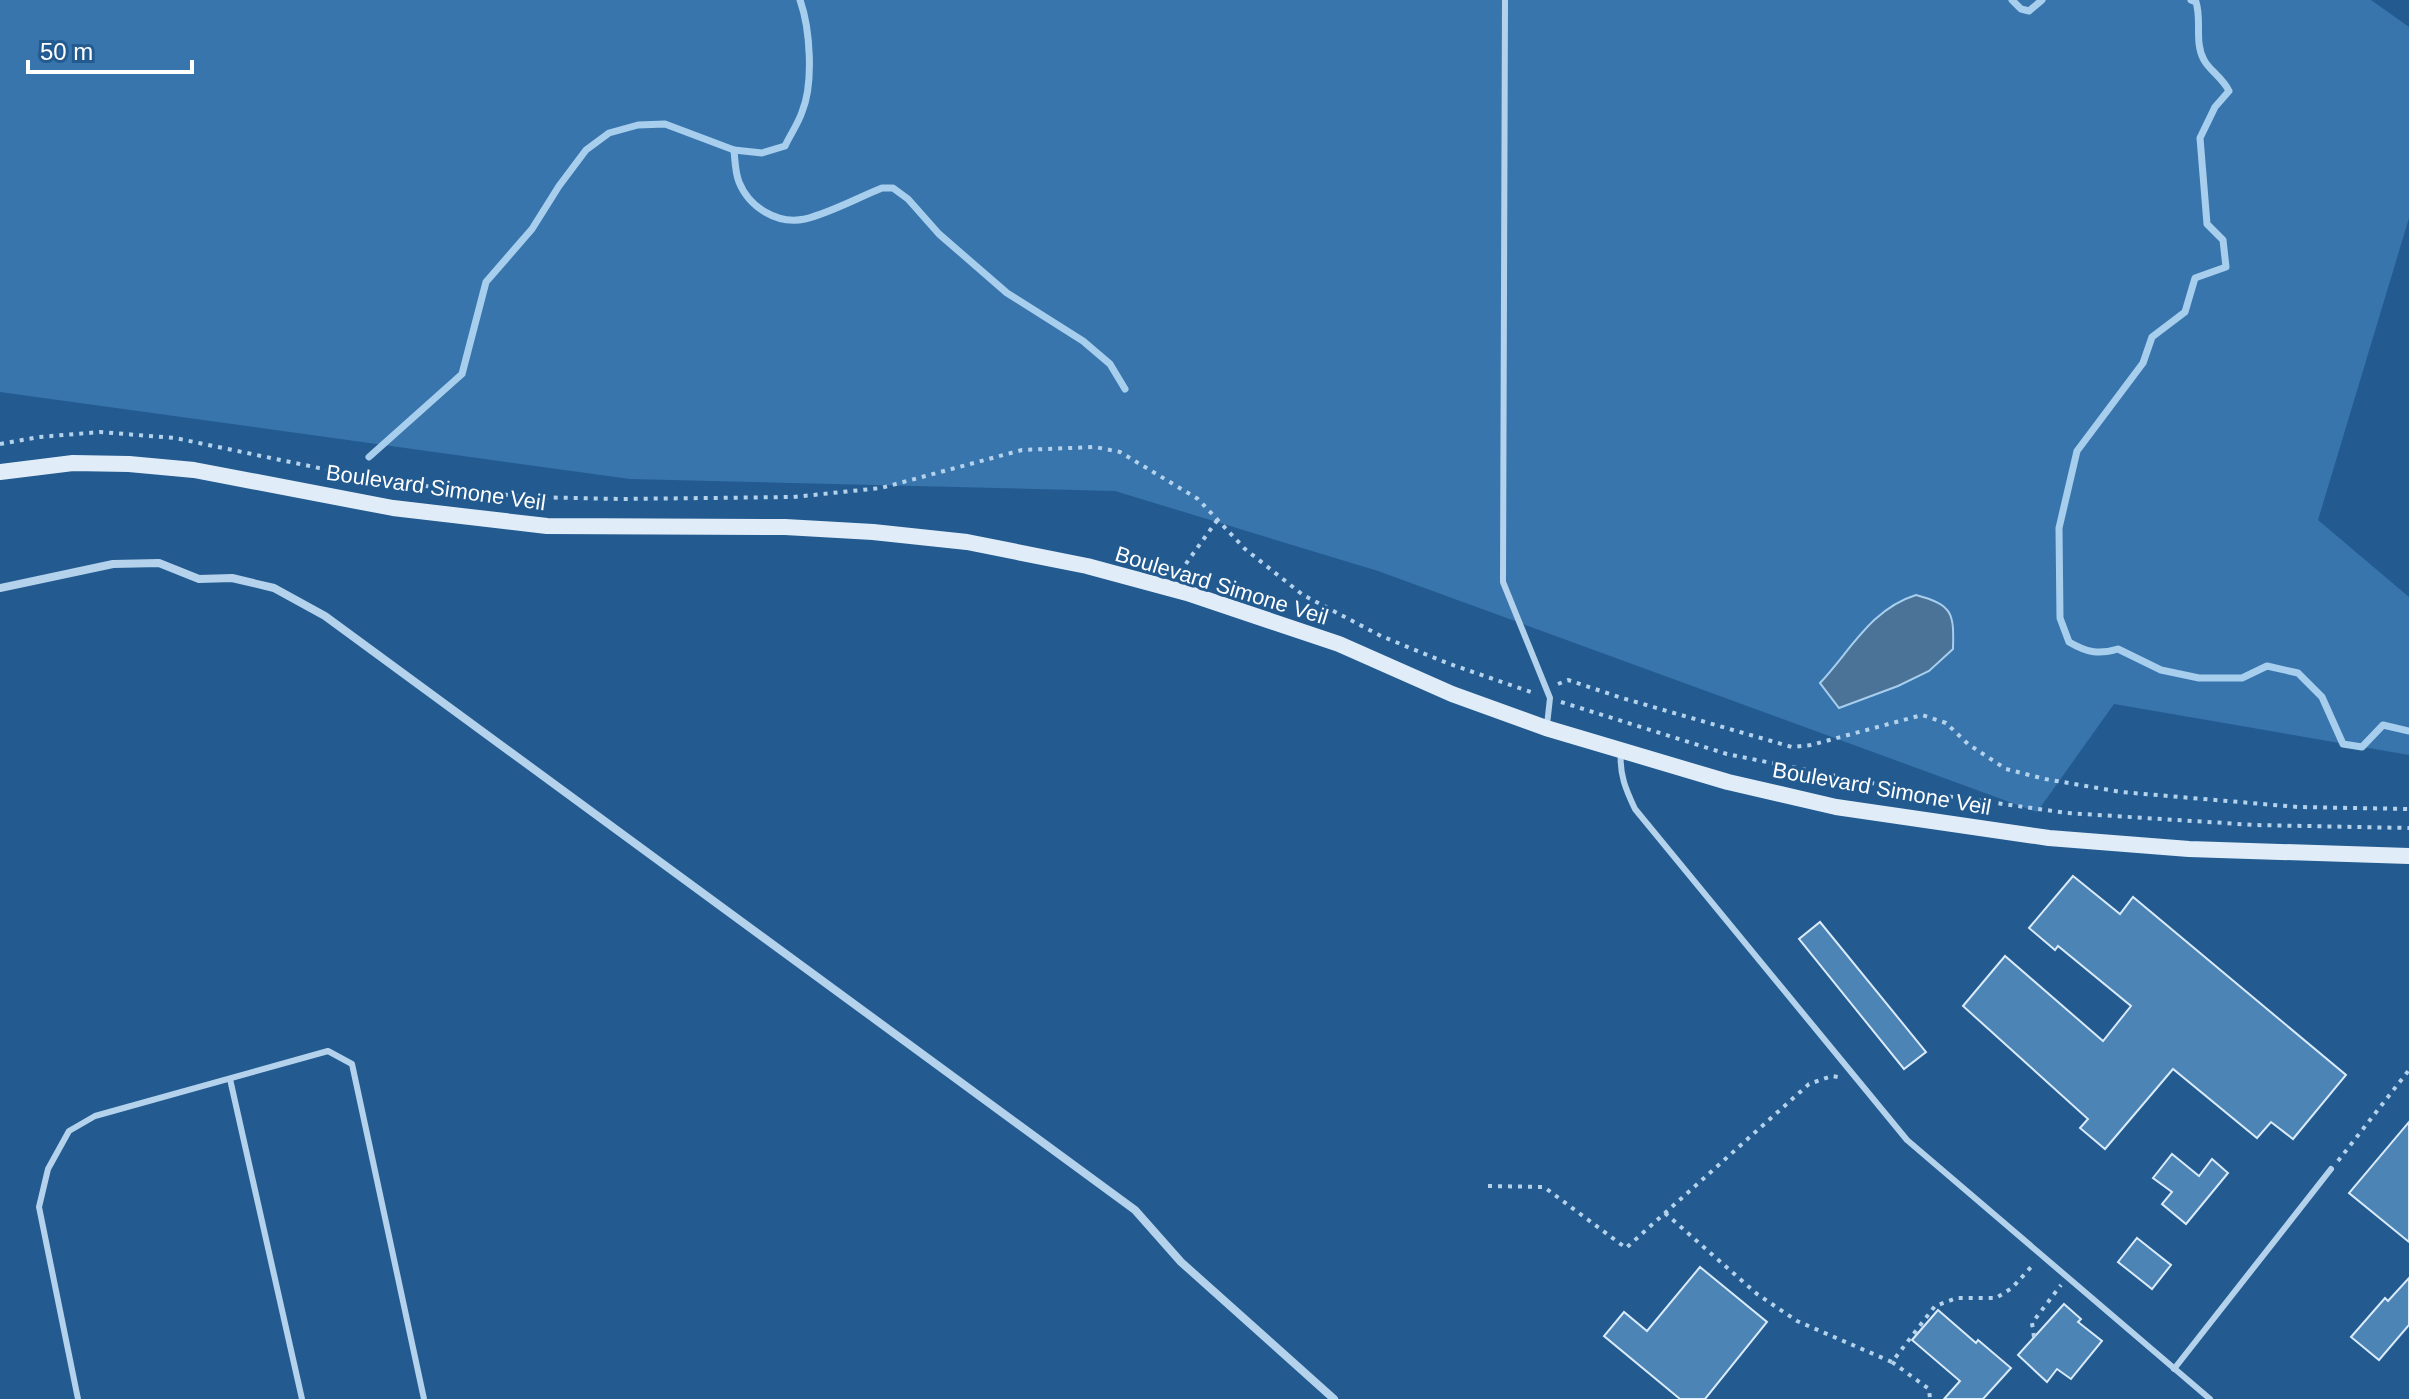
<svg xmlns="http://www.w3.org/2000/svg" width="2409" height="1399" viewBox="0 0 2409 1399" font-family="Helvetica,sans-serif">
<rect width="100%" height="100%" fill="#235b90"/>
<!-- green -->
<path fill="#3875ad" d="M0,0H2371L2409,27V218L2318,520L2409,597V755L2114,704L2037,812L1378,571L1115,491L630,479L0,392Z"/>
<!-- water -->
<path fill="#4b7297" stroke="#a8ceed" stroke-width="2" d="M1916,595C1953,605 1954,613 1953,649L1929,671L1898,686L1839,708L1820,683C1851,650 1871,609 1916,595Z"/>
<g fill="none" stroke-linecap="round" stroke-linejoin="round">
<!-- stream -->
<g stroke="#a8ceed" stroke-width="7">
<path d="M2012,0L2021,9L2029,11L2042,0"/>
<path d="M2191,0L2196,2C2202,21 2194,42 2204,60C2209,70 2222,77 2229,91L2215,107L2200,138L2207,224L2223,240L2226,267L2195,278L2185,312L2152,337L2143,363L2077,451L2059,528L2060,618L2069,642C2086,652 2098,655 2118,649L2161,670L2199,678H2242L2267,666L2298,673L2322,697L2343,744L2362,747L2383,725L2409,731"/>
<path d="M734,150C735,160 735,172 739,182C749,207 777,225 805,219C830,213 857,198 882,188H893L908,199L939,234L1007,293L1083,341L1110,364L1125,389"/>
<path d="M369,457L462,374L486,282L532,229L559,186L586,150L609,133L638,125L665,124L734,150L762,153L785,146C790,135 798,124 802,112C814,83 810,28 800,0"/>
</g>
</g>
<!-- building -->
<g fill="#4c84b6" stroke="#d9eaf9" stroke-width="2">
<path d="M2073,876L2120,914L2133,897L2346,1075L2293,1139L2271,1122L2257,1138L2173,1069L2105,1149L2080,1128L2088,1119L1963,1006L2005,956L2103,1041L2131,1006L2058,946L2055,950L2029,928Z"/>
<path d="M1820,922L1926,1052L1904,1069L1799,939Z"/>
<path d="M2409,1122V1242L2349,1193Z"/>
<path d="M2172,1154L2199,1176L2212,1159L2228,1173L2186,1224L2162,1204L2172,1192L2153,1178Z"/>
<path d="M2137,1238L2171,1265L2152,1289L2118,1262Z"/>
<path d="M1700,1267L1767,1322L1705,1399H1680L1604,1336L1624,1312L1647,1331Z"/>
<path d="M2409,1278V1325L2379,1360L2351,1337L2385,1298L2388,1301Z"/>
<path d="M2064,1304L2081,1319L2078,1322L2102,1341L2071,1379L2057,1369L2047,1382L2018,1355Z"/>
<path d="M1938,1310L1976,1343L1978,1340L2011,1368L1983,1399H1944L1960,1381L1912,1340Z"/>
</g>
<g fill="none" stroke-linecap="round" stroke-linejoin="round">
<!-- path -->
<g stroke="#b4d2ec" stroke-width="4" stroke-dasharray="4 6" stroke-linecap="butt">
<path d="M0,444L39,437L100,432L175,438L319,468L425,486L527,497L621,499L793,497L881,488L1022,450L1095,447L1120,452L1198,499L1245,549L1303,595L1381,636L1447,663L1534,693"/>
<path d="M1180,572L1218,519"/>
<path d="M1558,684L1568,680L1622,698L1792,747L1811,745L1922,715L1946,723L1968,744L2006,769L2045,779L2121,792L2298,807L2409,809"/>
<path d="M1561,702L1727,754L1911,791L2067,813L2255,825L2409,828"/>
<path d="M2338,1161L2409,1070"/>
<path d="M1488,1186L1544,1187L1626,1248L1809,1084L1832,1076L1838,1077"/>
<path d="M1665,1213L1757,1294L1797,1321L1892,1362L1935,1306L1957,1298H1996L2012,1288L2032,1266"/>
<path d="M2034,1337L2032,1323L2061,1285"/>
<path d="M1892,1362L1929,1389L1930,1399"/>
</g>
<!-- lane -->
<g stroke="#b4d2ec" stroke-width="6">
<path d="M1505,0L1503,582L1550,698L1547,725"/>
<path d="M1621,752C1619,774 1626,790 1635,809L1907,1140L2210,1399"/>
<path d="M230,1079L302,1399"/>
<path d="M2174,1369L2331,1169"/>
<path d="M78,1399L39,1207L48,1169L69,1131L95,1116L328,1051L352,1064L424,1399"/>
</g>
<!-- street -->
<path stroke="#b4d2ec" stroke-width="8" d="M0,588L113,564L159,563L199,579L232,578L274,588L325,616L1135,1210L1181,1262L1334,1399"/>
<!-- secondary -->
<path stroke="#e0edf9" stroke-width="16" d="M0,472L73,463L129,464L194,470L393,508L547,526L785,527L873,532L967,542L1087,566L1187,593L1339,644L1452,694L1546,728L1728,782L1836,807L2049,838L2189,849L2409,856"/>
</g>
<g text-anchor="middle" stroke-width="6" stroke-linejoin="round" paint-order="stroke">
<!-- street labels -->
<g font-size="22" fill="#fff" stroke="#235b90">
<text transform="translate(436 487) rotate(8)" y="8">Boulevard Simone Veil</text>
<text transform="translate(1222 585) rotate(17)" y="8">Boulevard Simone Veil</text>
<text transform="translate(1882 788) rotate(10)" y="8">Boulevard Simone Veil</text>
</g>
</g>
<!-- scale -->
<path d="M28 60v12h164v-12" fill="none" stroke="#ffffff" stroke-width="4"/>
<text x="40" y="60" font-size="24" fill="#ffffff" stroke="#235b90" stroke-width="6" paint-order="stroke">50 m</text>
</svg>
